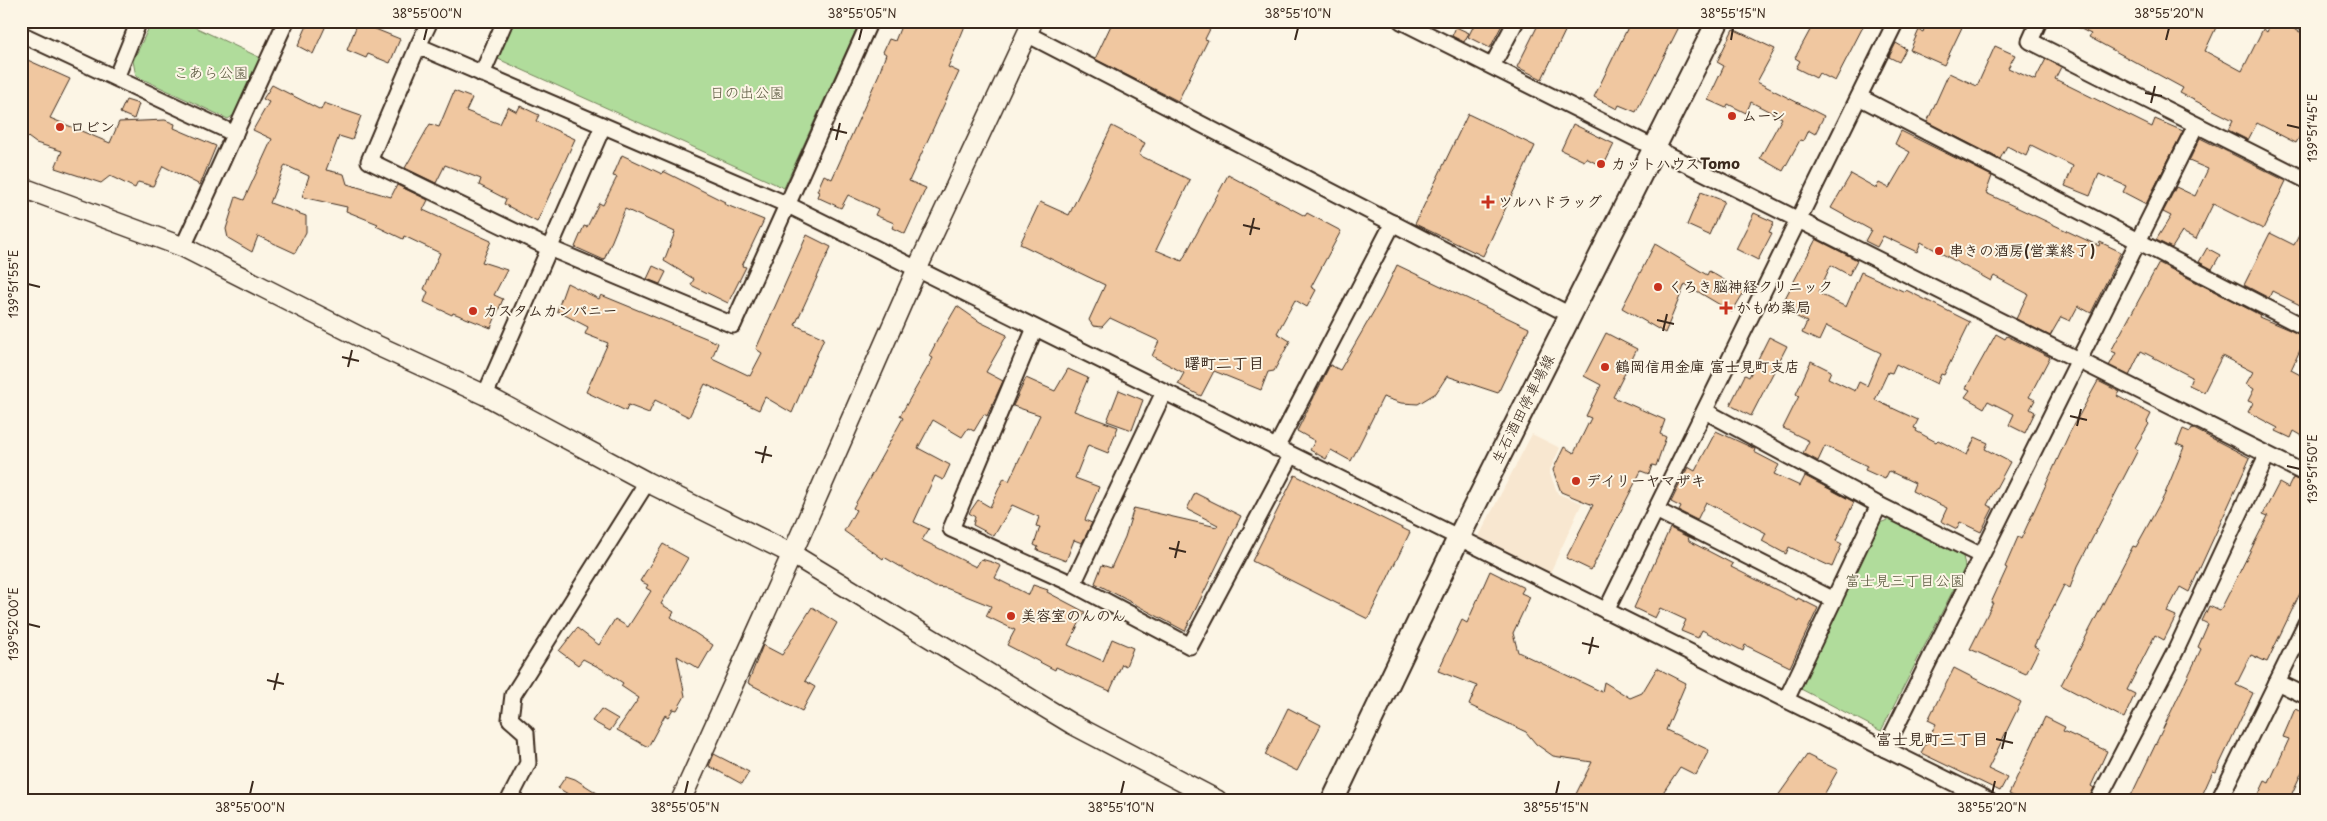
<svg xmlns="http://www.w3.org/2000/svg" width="2327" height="821" viewBox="0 0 2327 821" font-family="'Playpen Sans','Klee One',sans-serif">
<rect width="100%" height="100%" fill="#fcf5e5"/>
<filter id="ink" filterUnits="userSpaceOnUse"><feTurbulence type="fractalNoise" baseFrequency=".02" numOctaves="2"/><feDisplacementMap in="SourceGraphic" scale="10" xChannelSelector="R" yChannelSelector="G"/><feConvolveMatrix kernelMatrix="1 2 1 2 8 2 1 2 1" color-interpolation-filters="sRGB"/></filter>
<g filter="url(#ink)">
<!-- built -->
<path fill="#f8e7d0" d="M1532,434L1560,448L1549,472L1558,494L1582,503L1550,573L1478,538Z"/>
<!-- green -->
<g fill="#b0dc9b" stroke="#76835c">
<path d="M152,21H182L263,59L240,111L228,119L136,76L133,61Z"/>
<path d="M513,21H860L784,188L496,58Z"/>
<path d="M1892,518L1963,556L1965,567L1881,731L1799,688L1880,523Z"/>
</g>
<!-- building -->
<g fill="#f0c7a0" stroke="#3b2a1e">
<path d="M309,21H328L313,54L298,46Z"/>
<path d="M903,21H967L948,67L959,72L909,181L926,188L905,234L892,228L894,223L875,215L878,209L848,195L841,208L817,197L819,192L817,191L824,175L832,179L879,74L886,54L883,52L889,39L895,41Z"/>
<path d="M1113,21H1214L1205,39L1208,40L1178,101L1095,59Z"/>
<path d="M1476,21H1504L1490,48L1468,37Z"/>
<path d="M1540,21H1570L1542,79L1517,67Z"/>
<path d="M1631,21H1682L1636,112L1619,105L1617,109L1594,97Z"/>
<path d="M1815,21H1866L1835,81L1819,73L1816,78L1796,68L1800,61L1795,58Z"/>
<path d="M1927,21H1965L1944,65L1910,50L1919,30L1923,32Z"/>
<path d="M2065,21H2219L2205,51L2242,71L2263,29L2267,32L2272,21H2278L2306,35V125L2296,143L2257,123L2248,140L2228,130L2233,120L2180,93L2183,88L2089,37L2091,34Z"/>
<path d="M358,22L400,39L390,63L368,54L366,58L347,50Z"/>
<path d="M1456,27L1469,33L1464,42L1452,36Z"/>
<path d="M1733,29L1775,49L1757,82L1824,116L1815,134L1808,130L1803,141L1800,140L1783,171L1760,158L1782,118L1751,102L1746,113L1728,104L1726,108L1708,100L1724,66L1717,62Z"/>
<path d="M1896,43L1906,49L1899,62L1889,57Z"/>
<path d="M1995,46L2015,55L2008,68L2035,80L2046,59L2061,67L2055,79L2152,127L2155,119L2183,131L2146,204L2123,192L2126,186L2099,174L2090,196L2065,186L2073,166L2031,145L2026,156L2007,146L2000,159L1927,122L1949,73L1977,86Z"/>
<path d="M21,57L70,79L50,118L110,143L119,122L165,120L175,124L174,128L216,146L200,185L163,166L153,186L138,182L135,188L110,176L101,183L55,168L62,151L36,143L21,132Z"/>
<path d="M272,85L321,110L324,103L361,116L352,140L339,136L326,170L344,174L347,184L391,197L397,185L428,200L423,210L491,241L482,262L507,270L494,295L503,299L491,328L453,313L452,315L424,302L428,292L424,289L440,253L404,236L403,239L376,226L378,224L346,211L347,207L302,197L309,176L285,165L270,203L306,216V232L295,253L258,236L252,252L228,238L226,229L236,197L244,200L272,139L253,130L269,102L263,99Z"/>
<path d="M454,91L472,98L466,111L500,124L508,107L517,112L520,106L539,115L536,121L575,139L537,222L504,204L506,199L479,185L481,179L445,165L436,183L405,168L430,124L439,127Z"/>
<path d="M126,100L139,104L134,119L120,113Z"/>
<path d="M1468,114L1535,146L1483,256L1415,224Z"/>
<path d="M1573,124L1614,144L1603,167L1586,158L1584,161L1561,150Z"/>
<path d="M1112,126L1145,143L1139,155L1190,180L1156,250L1182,261L1228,175L1305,216L1307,213L1341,231L1311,287L1316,290L1307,307L1295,300L1277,333L1290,341L1274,371L1268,372L1261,390L1214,371L1201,396L1178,384L1184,373L1152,356L1159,341L1110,318L1102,327L1093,326L1089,320L1105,285L1020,244L1040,202L1069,215Z"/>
<path d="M1901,131L1992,176L1986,193L2099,246L2100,242L2121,252L2091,313L2078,306L2070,321L2061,317L2050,336L2016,319L2028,294L1994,276L1991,281L1921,242L1917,252L1883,236L1877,247L1865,241L1871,230L1831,208L1851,174L1876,188L1879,183L1889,188L1910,152L1895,144Z"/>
<path d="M2200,138L2286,181L2263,229L2213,204L2196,239L2182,232L2172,248L2156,240L2171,216L2163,212L2176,187L2195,196L2208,169L2189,161Z"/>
<path d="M622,155L662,174L663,171L725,202L724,204L764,220L742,266L746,267L728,303L691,285L694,279L664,261L675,232L625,209L604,260L575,247L584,226L587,227L599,203L603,205L617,177L613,176Z"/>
<path d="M1701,192L1724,201L1709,235L1687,225Z"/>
<path d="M1754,213L1774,222L1769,232L1772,233L1758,260L1736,249Z"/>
<path d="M2306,222V308L2272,291L2269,298L2244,285L2270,233L2294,245Z"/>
<path d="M807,235L831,247L795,325L824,338L792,413L765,397L759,410L705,384L689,417L655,400L649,413L628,405L626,411L586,392L608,343L585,334L588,327L557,311L567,283L599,299L601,295L718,343L712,358L750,376L762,353L756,349Z"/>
<path d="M1816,239L1857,260L1849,275L1831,265L1818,293L1846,307L1861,272L1905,292L1906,290L1970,322L1944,375L1941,374L1937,384L1896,364L1892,373L1888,372L1875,400L1918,420L1914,428L1917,429L1916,431L1936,442L1938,440L1967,455L1975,437L1988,443L1985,449L2010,462L1987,505L1993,508L1981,532L1960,522L1957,529L1941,521L1947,508L1912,491L1915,483L1889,471L1885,479L1865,470L1867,466L1825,446L1818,461L1803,453L1809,441L1783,428L1799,396L1796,394L1811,361L1831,371L1828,378L1855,391L1859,382L1867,386L1881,353L1826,326L1819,341L1802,333L1807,322L1780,308Z"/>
<path d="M1655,244L1707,275L1709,271L1744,292L1732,312L1685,284L1665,333L1622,308Z"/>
<path d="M2207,248L2220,255L2212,269L2199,262Z"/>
<path d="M2159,263L2260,315L2259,317L2306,337L2291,370L2306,378V438L2294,431L2291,438L2276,431L2278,428L2248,412L2253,403L2248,401L2254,389L2246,384L2253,372L2222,356L2204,392L2189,385L2192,377L2141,351L2129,376L2109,366L2116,353L2111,351Z"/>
<path d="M1397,265L1529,328L1498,393L1447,376L1436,393L1418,404L1401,403L1383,397L1351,461L1331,450L1326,459L1310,450L1315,441L1297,431L1330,365L1340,370L1382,297Z"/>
<path d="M653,266L666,272L660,284L647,279Z"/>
<path d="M957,306L980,322L1007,335L986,372L1003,381L987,416L984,414L974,431L968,428L962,437L933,420L918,448L950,465L943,480L935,476L914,522L929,529L922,540L976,567L981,559L992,562L1001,566L995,578L1029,595L1033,585L1048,590L1047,592L1085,612L1068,645L1103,661L1112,639L1133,648L1126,666L1122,664L1110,691L1056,667L1055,670L1007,645L1015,630L986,616L991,606L946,588L935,587L884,557L883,559L844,531L856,510L853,508L903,418L900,416L933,358L929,356L939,337Z"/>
<path d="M1606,333L1637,349L1613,397L1665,420L1660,434L1666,437L1656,466L1652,465L1649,474L1641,471L1591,570L1566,558L1593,505L1561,492L1553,470L1564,447L1574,453L1591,418L1586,416L1601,385L1584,376Z"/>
<path d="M1996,334L2005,339L2007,336L2050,357L2029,397L2035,400L2030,409L2035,412L2025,433L2009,425L2014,414L1988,401L1984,408L1965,397L1970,390L1966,388Z"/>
<path d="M1769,337L1787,346L1751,416L1730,405L1745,375L1749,377Z"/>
<path d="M1068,369L1088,378L1074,411L1118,427L1108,453L1088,445L1075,478L1099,487L1085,520L1092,523L1082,543L1074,540L1066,561L1037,550L1038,547L1034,545L1040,527L1036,526L1039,517L1012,505L994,536L973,525L975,517L969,513L978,500L990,507L1004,478L1009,481L1040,415L1013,406L1026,378L1055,391Z"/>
<path d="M2098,381L2120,392L2117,396L2151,414L2147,422L2149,424L2135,448L2138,450L2078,566L2070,588L2064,585L2034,646L2039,649L2026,674L1970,649L1993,603H1991L2007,568L2005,567L2018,537L2021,539L2070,432Z"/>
<path d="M1119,390L1143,400L1132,430L1107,421Z"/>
<path d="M2192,428L2250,458L2189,592L2180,587L2167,612L2176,616L2164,640L2155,635L2127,690L2135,694L2124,718L2061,685L2133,546L2136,547L2164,496L2184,447L2177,444L2183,429L2190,432Z"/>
<path d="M1716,431L1755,449L1754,452L1779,465L1774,474L1800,486L1805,476L1854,502L1836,541L1842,544L1832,567L1789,547L1786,554L1762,541L1766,533L1706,502L1697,520L1679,511L1681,507L1671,502L1688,467L1695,471Z"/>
<path d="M1295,475L1410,532L1368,619L1252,561Z"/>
<path d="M2293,478L2306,483V581L2267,662L2251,655L2236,685L2253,693L2216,772L2213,771L2200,800H2129L2201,649L2198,647L2208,624L2202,621L2209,606L2220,611L2268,516L2263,514L2279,483L2288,488Z"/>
<path d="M1195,493L1241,516L1185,631L1095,583L1102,565L1111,568L1125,537L1134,508L1217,527L1218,525L1187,509Z"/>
<path d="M1670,528L1688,537L1689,541L1733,564L1731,567L1797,600L1798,598L1818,608L1790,667L1745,645L1743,651L1702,630L1698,638L1681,631L1686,620L1660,608L1655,618L1634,608Z"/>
<path d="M663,544L688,558L661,604L674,612L671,617L713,645L699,669L677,656L685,696L677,710L673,709L668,717L665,715L648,747L617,730L639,698L621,686L623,683L602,669L583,659L578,665L559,651L577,628L599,645L615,619L628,627L651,591L646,588L648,585L640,581Z"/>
<path d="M1490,571L1524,588L1521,593L1530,597L1513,633L1518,652L1602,692L1604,682L1630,698L1642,693L1657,668L1686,683L1666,730L1709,750L1696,775L1680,767L1658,800H1573L1592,762L1553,756L1536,744L1526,732L1469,705L1477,686L1438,671L1462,620L1467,623Z"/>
<path d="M812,607L837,623L805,681L815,687L802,711L748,683L763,645L782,655Z"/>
<path d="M1954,668L2021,702L1988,769L2007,778L2000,791L1921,753L1936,724L1928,720Z"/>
<path d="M1288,708L1321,725L1297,771L1265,755Z"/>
<path d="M601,709L618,719L610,731L592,721Z"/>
<path d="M2295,709L2306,714V763L2289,800H2256L2265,781L2269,783L2289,739L2283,737Z"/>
<path d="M2045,717L2065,727L2063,731L2107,751L2091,786L2094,788L2089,800H2021L2009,794Z"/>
<path d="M714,754L749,772L742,784L709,766Z"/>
<path d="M1807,755L1838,770L1821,800H1775Z"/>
<path d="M566,776L575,779L608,800H578L558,788Z"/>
</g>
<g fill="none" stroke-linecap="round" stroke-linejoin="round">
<defs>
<g id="minor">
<path d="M430,21L418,46L786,204L1988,800"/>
<path d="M1401,21C1704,170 2003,325 2306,474"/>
<path d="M2039,21L2030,41L2306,180"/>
<path d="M2303,21L2306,23"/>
<path d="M21,34L235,134"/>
<path d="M1027,34L1570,315"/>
<path d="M418,46L369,161L549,248L733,325L870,21"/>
<path d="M1492,66L1516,21"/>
<path d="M482,74L505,21"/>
<path d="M116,78L139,21"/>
<path d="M1859,97L2306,328"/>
<path d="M183,247L286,21"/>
<path d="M1035,328L951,529L1073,584L1190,646L1291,456"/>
<path d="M485,395L603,126"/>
<path d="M1705,411L1879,505L1980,555"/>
<path d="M1276,448L1393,223"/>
<path d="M1656,510L1834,600"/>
<path d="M1073,584L1164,392"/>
<path d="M1606,611L1896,21"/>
<path d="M2277,682L2306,696"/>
<path d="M1786,700L1879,505"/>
<path d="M1885,749L2196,125"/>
<path d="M509,800L528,763L526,733L510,719L513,695L647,482"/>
<path d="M2098,800L2176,650L2267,455"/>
<path d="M2219,800L2306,623"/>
</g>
<g id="tertiary">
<path d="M21,187L183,247L376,345L485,395L647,482L792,554L1072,724L1217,800"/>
<path d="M681,800L792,554L917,269L1033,21"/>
</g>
<path id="secondary" d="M1333,800L1458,539L1718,21"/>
</defs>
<!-- minor casing -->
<use href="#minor" stroke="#3b2a1e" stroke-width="19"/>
<!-- tertiary casing -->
<use href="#tertiary" stroke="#3b2a1e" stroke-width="22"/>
<!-- secondary casing -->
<use href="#secondary" stroke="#3b2a1e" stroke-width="25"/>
<!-- minor -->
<use href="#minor" stroke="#fcf5e5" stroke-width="15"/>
<!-- tertiary -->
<use href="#tertiary" stroke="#fcf5e5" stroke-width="19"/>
<!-- secondary -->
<use href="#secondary" stroke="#fcf5e5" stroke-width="21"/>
</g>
</g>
<!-- ticks -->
<path fill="none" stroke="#3b2a1e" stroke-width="2" d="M424,40L427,28M859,40L862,28M1295,40L1298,28M1731,40L1733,28M2166,40L2169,28M2145,93L2162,96M2151,103L2155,86M2287,125L2300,128M830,129L847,133M836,140L840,123M1243,225L1260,229M1250,235L1254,218M28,284L40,287M1657,320L1674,324M1663,331L1667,314M342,357L359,361M348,367L352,350M2070,416L2087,420M2077,426L2081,409M755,452L772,456M762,463L766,446M2287,466L2300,469M1169,548L1186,552M1175,558L1179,541M28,624L40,627M1582,643L1599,647M1589,654L1593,637M267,680L284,684M274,690L278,673M1996,739L2013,743M2002,749L2006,732M250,794L253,781M685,794L688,781M1121,794L1124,781M1556,794L1559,781M1992,794L1995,781"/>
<!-- markers -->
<g fill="#c8321e" stroke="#fcf5e5" stroke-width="2">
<circle cx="1732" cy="116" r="5"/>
<circle cx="60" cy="127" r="5"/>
<circle cx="1601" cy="164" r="5"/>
<path d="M1485.5 194.5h5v5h5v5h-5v5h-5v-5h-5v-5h5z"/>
<circle cx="1939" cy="251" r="5"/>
<circle cx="1658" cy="287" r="5"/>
<path d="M1723.5 300.5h5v5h5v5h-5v5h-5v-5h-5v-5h5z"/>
<circle cx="473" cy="311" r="5"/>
<circle cx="1605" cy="367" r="5"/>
<circle cx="1576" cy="481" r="5"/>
<circle cx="1011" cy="616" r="5"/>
</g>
<g text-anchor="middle" stroke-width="4" stroke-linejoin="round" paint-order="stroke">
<!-- park labels -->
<g font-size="15" fill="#58563d" stroke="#fcf5e5">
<text x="211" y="78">こあら公園</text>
<text x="747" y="98">日の出公園</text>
<text x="1905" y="586">富士見三丁目公園</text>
</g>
<!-- poi labels -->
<g font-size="15" font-weight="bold" fill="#3b2a1e" stroke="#fcf5e5" text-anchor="start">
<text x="1742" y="121">ムーン</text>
<text x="70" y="132">ロビン</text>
<text x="1611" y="169">カットハウスTomo</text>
<text x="1498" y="207">ツルハドラッグ</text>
<text x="1949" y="256">串きの酒房(営業終了)</text>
<text x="1668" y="292">くろき脳神経クリニック</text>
<text x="1736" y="313">かもめ薬局</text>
<text x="483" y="316">カスタムカンパニー</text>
<text x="1615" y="372">鶴岡信用金庫 富士見町支店</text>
<text x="1586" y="486">デイリーヤマザキ</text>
<text x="1021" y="621">美容室のんのん</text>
</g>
<!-- street labels -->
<g font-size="15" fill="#3b2a1e" stroke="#fcf5e5">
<text transform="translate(1523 409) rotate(-63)" y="5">生石酒田停車場線</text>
</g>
<!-- neighbourhood labels -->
<g font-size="16" font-weight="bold" fill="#3b2a1e" stroke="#fcf5e5">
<text x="1224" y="369">曙町二丁目</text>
<text x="1932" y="745">富士見町三丁目</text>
</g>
</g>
<!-- margin -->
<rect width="2327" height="821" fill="none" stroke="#fcf5e5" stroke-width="55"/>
<rect x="28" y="28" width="2272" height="766" fill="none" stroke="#3b2a1e" stroke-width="2"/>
<g font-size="12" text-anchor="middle" fill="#3b2a1e">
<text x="427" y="18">38°55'00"N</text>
<text x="862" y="18">38°55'05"N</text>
<text x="1298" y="18">38°55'10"N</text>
<text x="1733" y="18">38°55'15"N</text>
<text x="2169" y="18">38°55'20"N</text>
<text transform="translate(2313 128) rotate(-90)" y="4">139°51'45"E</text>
<text transform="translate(14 284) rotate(-90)" y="4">139°51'55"E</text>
<text transform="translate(2313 469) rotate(-90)" y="4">139°51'50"E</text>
<text transform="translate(14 624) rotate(-90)" y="4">139°52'00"E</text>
<text x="250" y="812">38°55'00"N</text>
<text x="685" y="812">38°55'05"N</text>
<text x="1121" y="812">38°55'10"N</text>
<text x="1556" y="812">38°55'15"N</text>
<text x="1992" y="812">38°55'20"N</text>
</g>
</svg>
